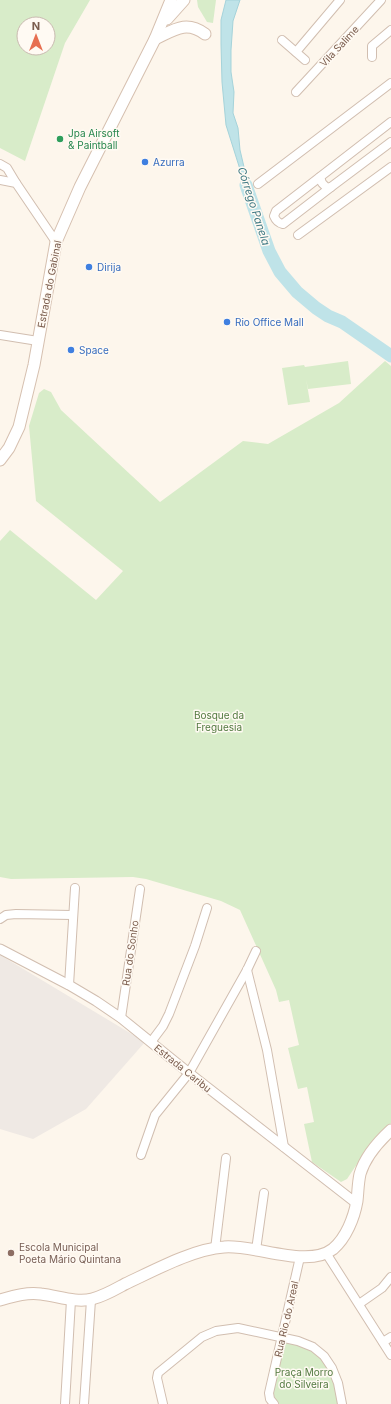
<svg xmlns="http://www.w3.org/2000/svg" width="391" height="1404" viewBox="0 0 391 1404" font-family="Inter,sans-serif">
<rect width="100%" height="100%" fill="#fdf6ec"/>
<!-- industrial -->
<path fill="#efe9e4" d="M0,955L145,1042L86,1109L33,1139L0,1129Z"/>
<!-- green -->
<g fill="#d8ecc9" fill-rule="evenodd">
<path d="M0,0H90L65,43L25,161L0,148ZM24,24H48V48H24Z"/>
<path d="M197,0H216L213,23L207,22L198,7Z"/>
<path d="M348,361L351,384L308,389L306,379L310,402L288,405L282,368L304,365L305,367Z"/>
<path d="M385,361L391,366V1123L373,1140L347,1179L341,1182L312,1162L304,1124L314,1122L307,1087L298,1089L288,1048L299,1045L289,1000L279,1002L276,990L240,910L221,901L146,879L133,877L11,879L0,877V541L10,530L96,600L123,571L36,501L29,426L39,393L44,389L51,392L61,410L160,502L243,441L268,444L339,403Z"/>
<path d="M289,1342C295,1344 304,1345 310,1348C331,1359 334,1383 339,1404H279C274,1400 273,1397 273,1391L283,1348L285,1344Z"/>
</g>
<!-- water -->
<path fill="#bfe3e8" stroke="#a5d3da" d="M226,0H240L233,21L231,50V72L234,92L233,113L238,128L240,150L252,201L244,182L226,125L222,82L221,44V20Z"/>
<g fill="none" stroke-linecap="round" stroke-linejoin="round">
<!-- river -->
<path stroke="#bfe3e8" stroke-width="13" d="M246,185L269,251L280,272L297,292L316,308L328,316L342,322L391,356"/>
<defs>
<g id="minor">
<path d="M282,40L305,60"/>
<path d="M296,52L340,0"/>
<path d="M372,57V46L391,30"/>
<path d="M296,92L381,0"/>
<path d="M0,164L7,168L16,183"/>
<path d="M320,177L322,183L327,188L331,187L391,142"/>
<path d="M0,180L16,183L56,242"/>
<path d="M258,184L391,83"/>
<path d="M331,187L283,224C278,223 276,221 274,216L276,211L391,122"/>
<path d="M298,235L391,167"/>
<path d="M0,335L38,341"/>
<path d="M0,919L6,915L16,914L72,915"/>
<path d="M247,970L267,1050L284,1147"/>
<path d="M69,985L75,888"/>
<path d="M121,1018L140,889"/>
<path d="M151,1042L163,1026L169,1014L195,946L207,908"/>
<path d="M141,1155L155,1115L189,1073L247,970L256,951"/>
<path d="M215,1249L226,1158"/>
<path d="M256,1250L264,1193"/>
<path d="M326,1253L391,1355"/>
<path d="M359,1304L382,1288L391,1277"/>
<path d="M383,1342L391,1337"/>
<path d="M65,1404L71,1300"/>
<path d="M84,1404L91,1300"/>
<path d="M163,1404L157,1378L158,1373L202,1337L216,1331L238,1328L298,1341L313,1347L324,1356L332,1368L338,1383L342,1404"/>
<path d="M274,1404L270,1399L269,1393L300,1257"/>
</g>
<path id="tertiary" d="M0,949L69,985L96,1001L121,1018L189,1073L356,1203"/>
<g id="secondary">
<path d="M167,19L184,0"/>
<path d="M155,39C174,30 186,20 205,34"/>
<path d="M0,460L9,448L19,427L34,365L56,242L80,187L155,39L171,0"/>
<path d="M0,1300C14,1296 27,1292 41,1294C58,1296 76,1303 92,1299C104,1296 114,1290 125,1284C153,1271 193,1249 224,1247C255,1244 307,1269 333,1249C346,1238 354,1218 357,1201C358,1192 358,1183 360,1174C365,1157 378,1142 391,1130"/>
</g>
</defs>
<!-- minor casing -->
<use href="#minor" stroke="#d1beb0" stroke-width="10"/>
<!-- tertiary casing -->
<use href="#tertiary" stroke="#d1beb0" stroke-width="11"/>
<!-- secondary casing -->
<use href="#secondary" stroke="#d6c0b0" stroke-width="13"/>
<!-- minor -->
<use href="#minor" stroke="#fff" stroke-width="8"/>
<!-- tertiary -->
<use href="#tertiary" stroke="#fff" stroke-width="9"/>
<!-- secondary -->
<use href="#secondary" stroke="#fff" stroke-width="11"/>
</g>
<!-- markers -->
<circle fill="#2e9e5b" stroke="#fffaf3" stroke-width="1.5" cx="60" cy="139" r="4"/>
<g fill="#3f7fe0" stroke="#fffaf3" stroke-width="1.5">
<circle cx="145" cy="162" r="4"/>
<circle cx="89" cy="267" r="4"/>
<circle cx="227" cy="322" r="4"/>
<circle cx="71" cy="350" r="4"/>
</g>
<circle fill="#8d6e63" stroke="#fffaf3" stroke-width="1.5" cx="11" cy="1253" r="4"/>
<g text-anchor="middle" stroke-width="3" stroke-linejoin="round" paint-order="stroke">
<!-- street labels -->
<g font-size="10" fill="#7a5c4d" stroke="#fffaf3">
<text transform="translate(339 46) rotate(-47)" y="4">Vila Salime</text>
<text transform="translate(49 284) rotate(-79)" y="4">Estrada do Gabinal</text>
<text transform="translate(130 953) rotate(-82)" y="4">Rua do Sonho</text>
<text transform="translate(183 1068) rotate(39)" y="4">Estrada Caribu</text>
<text transform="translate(286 1319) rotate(-77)" y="4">Rua Rio do Areal</text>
</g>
<!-- leisure labels -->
<g font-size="10" fill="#27864d" stroke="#fffaf3" text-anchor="start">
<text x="68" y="137">Jpa Airsoft<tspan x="68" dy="12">&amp; Paintball</tspan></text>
</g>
<!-- shop labels -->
<g font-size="10" fill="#366cbe" stroke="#fffaf3" text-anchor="start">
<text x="153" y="166">Azurra</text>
<text x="97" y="271">Dirija</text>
<text x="235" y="326">Rio Office Mall</text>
<text x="79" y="354">Space</text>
</g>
<!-- park labels -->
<g font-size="10" fill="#537a41" stroke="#fffaf3">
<text x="219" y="719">Bosque da<tspan x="219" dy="12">Freguesia</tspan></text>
<text x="304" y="1376">Praça Morro<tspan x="304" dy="12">do Silveira</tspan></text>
</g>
<!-- education labels -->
<g font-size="10" fill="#785e54" stroke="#fffaf3" text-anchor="start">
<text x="19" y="1251">Escola Municipal<tspan x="19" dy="12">Poeta Mário Quintana</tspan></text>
</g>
<!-- water labels -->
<g font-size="11" font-style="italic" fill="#437c86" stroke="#fffaf3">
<text transform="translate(254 206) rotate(72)" y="4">Córrego Panela</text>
</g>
</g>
<!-- north arrow -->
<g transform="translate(36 36)"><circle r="19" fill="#fffaf3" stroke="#cabbb1"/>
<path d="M0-3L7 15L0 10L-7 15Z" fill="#e76f51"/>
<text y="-6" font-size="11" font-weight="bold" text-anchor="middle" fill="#7a5c4d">N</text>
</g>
</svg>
